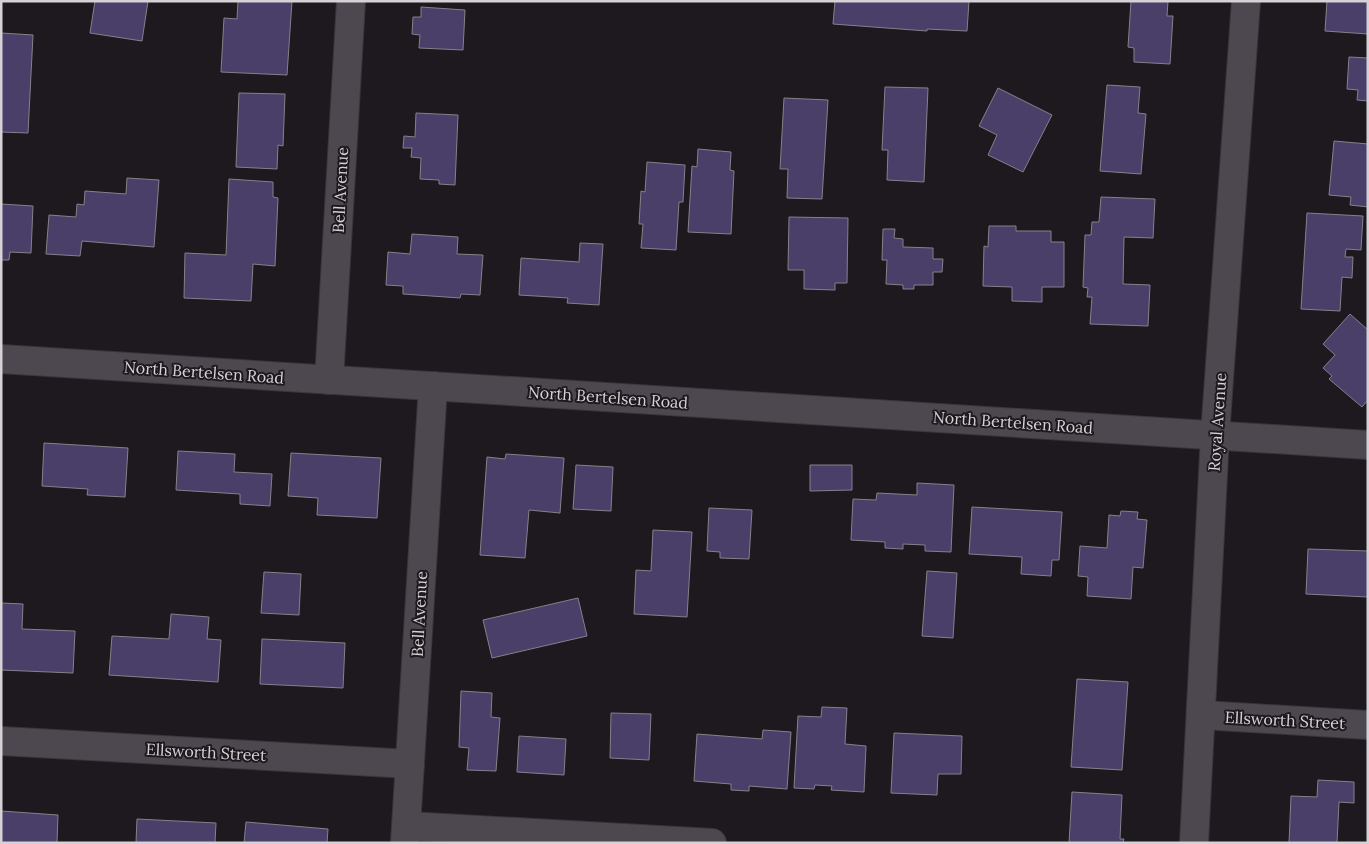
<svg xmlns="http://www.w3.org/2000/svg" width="1369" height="844" viewBox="0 0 1369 844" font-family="Lora,serif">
<rect width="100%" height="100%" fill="#1e191f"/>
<!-- building -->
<g fill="#493f68" stroke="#83828b">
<path d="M95,1H148L142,41L90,33Z"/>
<path d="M238,1H292L287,75L221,72L224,18L237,19Z"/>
<path d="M835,1H969L967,31L927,29V31L833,24Z"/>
<path d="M1131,1H1168L1167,16H1173L1170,64L1134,62V48L1128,47Z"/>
<path d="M1327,1H1368V34L1325,31Z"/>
<path d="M421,7L465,10L463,50L419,48L420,35L412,34L413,17H421Z"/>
<path d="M1,33L33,35L28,133L1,132Z"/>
<path d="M1349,57L1368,58V101L1357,100L1358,90L1347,89Z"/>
<path d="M1107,85L1140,87L1138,113L1146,114L1141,174L1100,171Z"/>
<path d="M885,87L928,88L924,182L887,180L888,150H882Z"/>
<path d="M998,88L1052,115L1023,172L988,155L997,135L979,126Z"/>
<path d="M239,93L285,94L283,146L278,145L277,169L236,167Z"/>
<path d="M784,98L828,100L822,199L787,198L788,169H780Z"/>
<path d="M416,113L458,115L455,185L439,184V180L420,179L421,158L411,157L412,148H403L404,136L415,137Z"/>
<path d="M1334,141L1368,144V207L1350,205L1351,197L1329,195Z"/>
<path d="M698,149L731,152L730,170L734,171L731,234L688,232L692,166L697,167Z"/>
<path d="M647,162L685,165L683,202H679L676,250L641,248L643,224H639L641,191L645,192Z"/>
<path d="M127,178L159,180L154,247L82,241L80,256L46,254L49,215L76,217L77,204L84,205L85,191L126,194Z"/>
<path d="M229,179L273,182V197L278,198L275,266L253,264L251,301L184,298L185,253L226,255Z"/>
<path d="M1101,197L1155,199L1153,238L1124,237L1123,284L1150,285L1148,326L1090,324L1092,297H1087L1088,288L1083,287L1085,235H1091L1092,222H1099Z"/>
<path d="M1,204L33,206L31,253L10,252L9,260H1Z"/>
<path d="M1307,213L1363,216L1361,250L1346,249L1345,257H1353L1352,278L1342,277L1340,311L1301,309Z"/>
<path d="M789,217L848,218L847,283H835V290L804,289V270H788Z"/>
<path d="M989,226H1016V231H1051V242H1064V287H1042V302L1012,301V287L983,286L984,246L988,247Z"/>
<path d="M883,229H895L894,238L903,239V247L933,248V259H943L942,272H933V285H914V289H903V285L886,284L887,260H882Z"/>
<path d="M412,234L458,237L457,254L483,255L480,295L461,294L460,298L403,294V286L386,285L388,252L410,254Z"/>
<path d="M580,243L603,244L599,305L567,303L568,298L519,295L521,258L579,262Z"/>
<path d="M1350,314L1368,330V400L1362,407L1329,379L1332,376L1323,368L1335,355L1323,344Z"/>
<path d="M44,443L128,448L125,497L87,495L88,489L42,486Z"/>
<path d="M178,451L235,454L234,472L272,474L270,506L240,504V494L176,490Z"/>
<path d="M291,453L381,458L377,518L317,515L318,498L288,496Z"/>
<path d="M506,454L564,458L560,513L529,510L525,558L480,555L487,457L505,459Z"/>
<path d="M576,465L613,467L611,511L573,509Z"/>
<path d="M810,465H852V490L810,491Z"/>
<path d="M917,483L954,485L951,552L925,551V545L903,544V549L885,548V542L851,540L853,499L876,500L877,493L917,495Z"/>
<path d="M972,507L1062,512L1059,560H1052L1051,576L1021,574L1022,557L969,554Z"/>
<path d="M709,508L752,510L749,559L720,558V552L707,551Z"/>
<path d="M1121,511L1138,512L1137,519L1147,520L1143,568L1133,567L1131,599L1087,596L1088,577L1078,576L1080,546L1107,548L1109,515L1120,516Z"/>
<path d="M653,530L692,532L687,617L634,614L636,570L651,571Z"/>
<path d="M1308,549L1368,551V597L1306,594Z"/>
<path d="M927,571L957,573L953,638L922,636Z"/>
<path d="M264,572L301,574L299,615L261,613Z"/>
<path d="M578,598L587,636L492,658L483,620Z"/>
<path d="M1,603L23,604L22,629L75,631L73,673L1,670Z"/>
<path d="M171,614L209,617L207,639L221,640L218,682L109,675L112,636L169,639Z"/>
<path d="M262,639L345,643L343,688L260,684Z"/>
<path d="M1077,679L1128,682L1122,770L1071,767Z"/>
<path d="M461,691L492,693L491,717L500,718L496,771L467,770L469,748L459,747Z"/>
<path d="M822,707L847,708L845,744L866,746L864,792L831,790L832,786L815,785L814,789L794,788L798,716L821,717Z"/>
<path d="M611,713L651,714L649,760L610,758Z"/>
<path d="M763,730L791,732L787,789L749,786V791L731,790V784L694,781L697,734L762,739Z"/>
<path d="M894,733L962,736L961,774H938L937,795L891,793Z"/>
<path d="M519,736L566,739L564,775L517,772Z"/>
<path d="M1318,780L1354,782V803L1339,802L1337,843H1289L1291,796L1317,797Z"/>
<path d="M1072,792L1122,795L1120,839H1124L1123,843H1069Z"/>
<path d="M1,811L58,815L57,843H1Z"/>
<path d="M137,819L216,823L215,843H136Z"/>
<path d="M246,822L328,829L327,843H244Z"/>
</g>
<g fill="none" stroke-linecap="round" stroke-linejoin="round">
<defs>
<g id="minor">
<path d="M1,359L1368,445"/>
<path d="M329,380L351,1"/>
<path d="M1202,715L1368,725"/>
<path d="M1,741L410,764"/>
<path d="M407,826L712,843"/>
<path d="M405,843L433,386"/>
<path d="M1194,843L1215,435L1246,1"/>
</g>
</defs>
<!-- minor casing -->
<use href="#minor" stroke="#39363a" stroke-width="30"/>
<!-- minor -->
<use href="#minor" stroke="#4d484f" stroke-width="28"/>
</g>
<g text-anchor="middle" stroke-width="4" stroke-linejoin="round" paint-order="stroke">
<!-- street labels -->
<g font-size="16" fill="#d5d2d6" stroke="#1e191f">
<text transform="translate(340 190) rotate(-87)" y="6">Bell Avenue</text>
<text transform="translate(204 372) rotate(4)" y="6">North Bertelsen Road</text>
<text transform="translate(608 397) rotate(4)" y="6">North Bertelsen Road</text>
<text transform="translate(1013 422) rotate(4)" y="6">North Bertelsen Road</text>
<text transform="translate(1217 422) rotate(-86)" y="6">Royal Avenue</text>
<text transform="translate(419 614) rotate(-87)" y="6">Bell Avenue</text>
<text transform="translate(1285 720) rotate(3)" y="6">Ellsworth Street</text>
<text transform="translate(206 752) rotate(3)" y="6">Ellsworth Street</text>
</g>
</g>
<!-- border -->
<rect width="1369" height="844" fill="none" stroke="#d5d2d6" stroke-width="5"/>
</svg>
